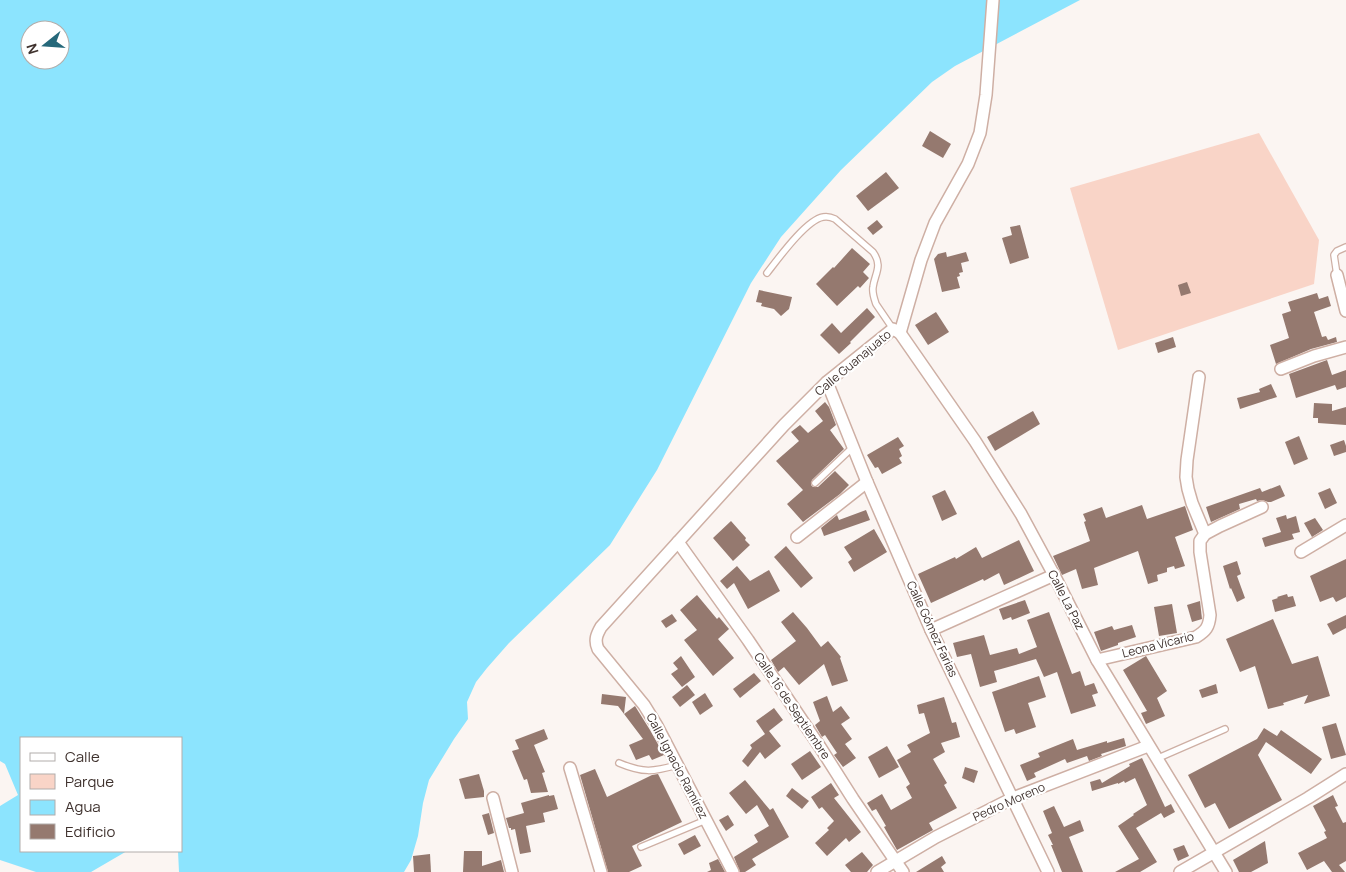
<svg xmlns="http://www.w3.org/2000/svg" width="1346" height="872" viewBox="0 0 1346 872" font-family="Manrope,sans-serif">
<rect width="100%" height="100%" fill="#fbf5f2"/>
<!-- green -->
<path fill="#f9d4c7" d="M1259,133L1319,240L1314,284L1118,350L1070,188Z"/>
<!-- water -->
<path fill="#8ce4fe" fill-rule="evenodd" d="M0,0H1080L955,66L932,82L841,170L781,237L751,283L657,470L610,545L509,643L487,668L476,682L467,702L468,719L454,739L429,780L423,803L418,836L411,860L404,872H179L178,851H181V738H21V851H127L91,872H36L0,860V806L18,795L5,764L0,761ZM30,30H60V60H30Z"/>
<!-- building -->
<g fill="#95796f">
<path d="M930,131L951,144L943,158L922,146Z"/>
<path d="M886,172L899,188L868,211L856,196Z"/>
<path d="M877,220L883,227L873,235L867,228Z"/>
<path d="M1020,225L1029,258L1010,264L1002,238L1012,235L1010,227Z"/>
<path d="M852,248L870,264L863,272L869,278L860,288L858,286L837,306L816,284L833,267L834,268Z"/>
<path d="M946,252L947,257L966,252L969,261L961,263L963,272L959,273L960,276L957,277L960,288L942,292L934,259L938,254Z"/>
<path d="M1187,282L1191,293L1181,296L1178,285Z"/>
<path d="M759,290L792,297L789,309L781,316L774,309L761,306L762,303L756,302Z"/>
<path d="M1317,293L1319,299L1328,296L1331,306L1314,312L1322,337L1326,336L1328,340L1336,337L1337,342L1311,349L1276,364L1270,345L1289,338L1282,314L1291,311L1288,302Z"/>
<path d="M867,308L875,317L850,342L851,343L839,354L820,335L832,323L841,333Z"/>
<path d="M936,312L949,332L928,345L915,325Z"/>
<path d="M1173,337L1176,347L1158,353L1155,343Z"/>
<path d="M1327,360L1332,375L1346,370V387L1337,390L1335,385L1296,398L1289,374Z"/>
<path d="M1271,384L1277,397L1240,409L1237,398L1260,392L1259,389Z"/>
<path d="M825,402L829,407L836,425L830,430L844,449L812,480L811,485L813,487H818L835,471L849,485L840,494L803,522L787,504L803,490L776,461L799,441L791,432L800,425L808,433L823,421L815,411Z"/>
<path d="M1314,403L1332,404V411L1346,407V425L1318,423V418H1313Z"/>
<path d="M1033,411L1040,424L995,451L987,437Z"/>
<path d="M1299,436L1308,459L1294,465L1285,442Z"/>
<path d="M898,437L904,446L899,449L902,456L899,458L902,463L882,474L878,467L875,468L867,455Z"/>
<path d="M1344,440L1346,446V452L1334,456L1330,445Z"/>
<path d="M1280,485L1285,496L1271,502H1268L1262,500L1257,501L1256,499L1239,504L1240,509L1211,522L1206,507L1260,488L1262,492Z"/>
<path d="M1330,488L1337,503L1325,509L1318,493Z"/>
<path d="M945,490L957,514L942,521L932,496Z"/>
<path d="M1142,505L1147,519L1185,506L1193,530L1175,537L1185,566L1175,569L1174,566L1167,568V572L1157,575L1158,581L1148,584L1138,551L1094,568L1098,585L1082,589L1076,569L1062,575L1053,556L1090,541L1084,522L1086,521L1083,514L1102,507L1106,518Z"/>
<path d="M866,510L870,520L824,536L821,528L837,515L839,520Z"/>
<path d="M1286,515L1287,519L1296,516L1300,532L1292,534L1294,539L1265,547L1262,538L1281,532L1276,518Z"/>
<path d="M1315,518L1323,530L1312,537L1304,523Z"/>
<path d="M731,521L746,538L745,540L750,545L733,561L713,538Z"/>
<path d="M874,529L887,552L854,572L848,562L852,559L844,547Z"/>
<path d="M1019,540L1034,571L1004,585L999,573L984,581L983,579L931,603L918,574L955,557L956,559L976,547L982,558Z"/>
<path d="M786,546L813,578L801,588L774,557Z"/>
<path d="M1346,559V597L1336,602L1333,597L1320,602L1310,576Z"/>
<path d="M1237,561L1241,574L1237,576L1245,598L1237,602L1231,588L1230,589L1223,566Z"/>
<path d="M737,566L750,581L769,570L780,591L748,609L734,583L727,589L720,581Z"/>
<path d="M1287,594L1288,597L1293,596L1296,606L1275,612L1272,600L1278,598L1277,597Z"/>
<path d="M697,595L717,619L719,617L729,629L718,639L734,658L713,676L684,640L697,630L680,610Z"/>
<path d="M1025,600L1030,613L1012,620L1011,617L1003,620L999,609Z"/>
<path d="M1200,601L1202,619L1192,622L1187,605Z"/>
<path d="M1172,604L1177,633L1159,636L1154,607Z"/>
<path d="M793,612L807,628L821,647L828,641L841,657L840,658L848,681L832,686L824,664L799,685L784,667L778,672L771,660L796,641L781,622Z"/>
<path d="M1049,612L1072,674L1080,671L1085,686L1094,683L1098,693L1092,695L1096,706L1071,714L1057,672L1044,677L1036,659L994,671L997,682L980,687L971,654L957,657L953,643L984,635L990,655L1017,648L1019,654L1037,647L1027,620Z"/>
<path d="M672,614L677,621L666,628L661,621Z"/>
<path d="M1346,615V628L1333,635L1327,624Z"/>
<path d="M1273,619L1292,664L1318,656L1330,696L1304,704L1308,695L1283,703L1284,705L1268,709L1255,666L1240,672L1226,639Z"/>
<path d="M1132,625L1136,637L1118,643V645L1101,651L1094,632L1112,626L1114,630Z"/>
<path d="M681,656L695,677L682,687L671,674L678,669L673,663Z"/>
<path d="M1146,656L1167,691L1157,698L1165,716L1146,724L1141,713L1147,711L1123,670Z"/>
<path d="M754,673L761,681L740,698L733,689Z"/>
<path d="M1039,676L1046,697L1028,703L1036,727L1016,734L1014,729L1005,732L992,692Z"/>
<path d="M1216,684L1218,693L1202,698L1199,690Z"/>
<path d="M687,685L695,695L680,707L672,697Z"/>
<path d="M705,693L713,706L700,715L692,702Z"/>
<path d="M602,694L626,697L624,714L635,706L650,730L664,755L652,760L649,755L636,760L629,745L643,739L618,706L601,704Z"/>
<path d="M827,696L833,712L841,706L850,718L841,724L852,739L845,744L856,758L843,767L834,755L837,753L825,735L822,737L815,725L820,721L813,702Z"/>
<path d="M944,697L952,723L956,722L960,737L941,743L945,752L933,759L947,783L944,785L957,808L929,823L933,830L897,850L884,827L886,826L876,809L872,811L867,803L882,794L891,810L912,798L906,787L910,784L897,760L911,752L907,745L930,733L924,713L919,714L917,705Z"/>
<path d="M774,708L783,720L769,731L781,746L765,759L760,752L748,767L742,761L752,748L750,745L765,734L756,721Z"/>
<path d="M1336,723L1346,755L1331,759L1322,727Z"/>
<path d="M1264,728L1277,736L1281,730L1322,759L1311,774L1266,742L1258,755L1282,800L1229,829L1215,803L1205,808L1188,775L1257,739Z"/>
<path d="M544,729L548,739L534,745L545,772L542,773L548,792L531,793L527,779L524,780L512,751L519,749L515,740Z"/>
<path d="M1124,738L1126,746L1101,754L1102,756L1089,761L1087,756L1067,763L1065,759L1034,773L1036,777L1027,781L1020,765L1040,757L1038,753L1073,739L1077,750L1107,741V743Z"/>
<path d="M887,746L899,767L879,778L868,757Z"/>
<path d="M810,751L821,767L802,780L791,764Z"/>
<path d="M1142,758L1165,807L1171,804L1175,812L1164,818L1161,813L1136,828L1157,862L1140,872H1115L1139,859L1118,826L1134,815L1133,814L1147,805L1135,778L1125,783L1124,781L1118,784V783L1092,791L1090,782L1100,779L1102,783L1130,766L1129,764Z"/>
<path d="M965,767L978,771L974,783L962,778Z"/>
<path d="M595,769L607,797L652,775L658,774L682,822L632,846L642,866L629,872H608L580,775Z"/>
<path d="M479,774L484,791V797L465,799L459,779Z"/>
<path d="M745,780L770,810L773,808L789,837L752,859L756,865L745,872H740L734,857L758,842L754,835L769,826L757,805L746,814L729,793Z"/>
<path d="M831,783L839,795L834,798L861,832L849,842L846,838L827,856L815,843L829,830L827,828L834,821L822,807L819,809L811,797Z"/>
<path d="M792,788L809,801L802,809L786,796Z"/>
<path d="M549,795V796L554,795L558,809L543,813L545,822L526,826L531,852L520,854L515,829L511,830V828H509L506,818L524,813L521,803Z"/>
<path d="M1333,795L1338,806L1335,807L1343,823L1346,822V861L1339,865L1345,872H1332L1324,861L1307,870L1298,853L1327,838L1324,832L1326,831L1313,806Z"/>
<path d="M1054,806L1064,827L1080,820L1084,831L1069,837L1083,872H1062L1051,845H1053L1048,835L1052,833L1043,811Z"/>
<path d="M489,813L494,833L488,835L482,815Z"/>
<path d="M728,815L734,825L726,831L719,820Z"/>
<path d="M695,835L701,846L684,855L678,844Z"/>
<path d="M1265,841L1268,863L1251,872H1239L1233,860Z"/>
<path d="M1184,845L1189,856L1178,861L1173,849Z"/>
<path d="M464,851H482V866L501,860L504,872H463Z"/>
<path d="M862,852L873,865L867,872H851L845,865Z"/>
<path d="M430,854L431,872H414L413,856Z"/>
<path d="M942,856L946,863L941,867L944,872H916Z"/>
<path d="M718,859L725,872H707L711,870L709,863Z"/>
</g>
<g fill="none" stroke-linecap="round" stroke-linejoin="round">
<defs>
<g id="service">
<path d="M767,273C778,259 806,220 823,217C828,216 831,217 835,219L873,252C883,266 875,273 873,287C872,293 874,298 876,304L893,329"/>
<path d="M1337,275L1334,255L1337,251L1346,247"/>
<path d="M815,483L853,447"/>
<path d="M1156,759L1225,729"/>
<path d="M619,763C643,773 653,772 677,765"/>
<path d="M641,847L706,820"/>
</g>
<g id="minor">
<path d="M1337,275L1346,311"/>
<path d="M900,333L975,441L1021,514L1054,575L1097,660L1226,872"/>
<path d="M1281,369L1314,356L1346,347"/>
<path d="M1199,377L1187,460L1186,477L1188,489L1192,503L1205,534"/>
<path d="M827,382L867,482L931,630L1048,872"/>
<path d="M797,537L867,482"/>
<path d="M678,542L748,640L820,747L853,799L903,872"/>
<path d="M1301,552L1346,525"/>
<path d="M931,630L1054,575"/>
<path d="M1097,660L1196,637C1206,631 1209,627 1210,615L1200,552V541L1205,534L1220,526L1262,507"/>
<path d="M570,768L601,872"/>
<path d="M493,798L512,872"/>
<path d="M733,872L657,726L644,705L598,649C594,640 597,634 601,627L784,425L827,382L893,329L900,333L921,260L935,223L968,164L980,133L986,95L993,0"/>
<path d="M877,872L936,837L1013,798L1148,746"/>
<path d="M1180,872L1308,798L1346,774"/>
</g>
</defs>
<!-- service casing -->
<use href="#service" stroke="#ceafa4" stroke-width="8"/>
<!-- minor casing -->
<use href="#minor" stroke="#ceafa4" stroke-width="14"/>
<!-- service -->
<use href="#service" stroke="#fff" stroke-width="5.5"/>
<!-- minor -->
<use href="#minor" stroke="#fff" stroke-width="11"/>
</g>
<g text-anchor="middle" stroke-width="4.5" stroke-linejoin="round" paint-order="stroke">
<!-- street labels -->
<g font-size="12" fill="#3f322e" stroke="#fff">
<text transform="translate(853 363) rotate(-40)" y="4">Calle Guanajuato</text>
<text transform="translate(1066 600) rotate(63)" y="4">Calle La Paz</text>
<text transform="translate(932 629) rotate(65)" y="4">Calle Gómez Farias</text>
<text transform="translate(1158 645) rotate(-14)" y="4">Leona Vicario</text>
<text transform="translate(792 706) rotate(56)" y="4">Calle 16 de Septiembre</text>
<text transform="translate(677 766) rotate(62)" y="4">Calle Ignacio Ramírez</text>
<text transform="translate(1009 802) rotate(-24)" y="4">Pedro Moreno</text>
</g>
</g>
<!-- legend -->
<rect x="20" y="737" width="162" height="115" fill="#ffffff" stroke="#b2adab"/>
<rect x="30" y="753" width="25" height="8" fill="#ffffff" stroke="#b2adab"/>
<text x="65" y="762" font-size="15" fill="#3f322e">Calle</text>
<rect x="30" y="774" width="25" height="15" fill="#f9d4c7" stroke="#b2adab"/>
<text x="65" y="787" font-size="15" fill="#3f322e">Parque</text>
<rect x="30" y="800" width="25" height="15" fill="#8ce4fe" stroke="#b2adab"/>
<text x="65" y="812" font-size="15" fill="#3f322e">Agua</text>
<rect x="30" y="824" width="25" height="15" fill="#95796f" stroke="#b2adab"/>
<text x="65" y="837" font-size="15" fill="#3f322e">Edificio</text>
<!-- north arrow -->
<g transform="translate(45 45) rotate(253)"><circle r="24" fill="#ffffff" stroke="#b2adab"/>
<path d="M0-4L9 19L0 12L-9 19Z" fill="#25687a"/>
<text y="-8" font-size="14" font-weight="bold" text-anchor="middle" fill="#3f322e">N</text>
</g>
</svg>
